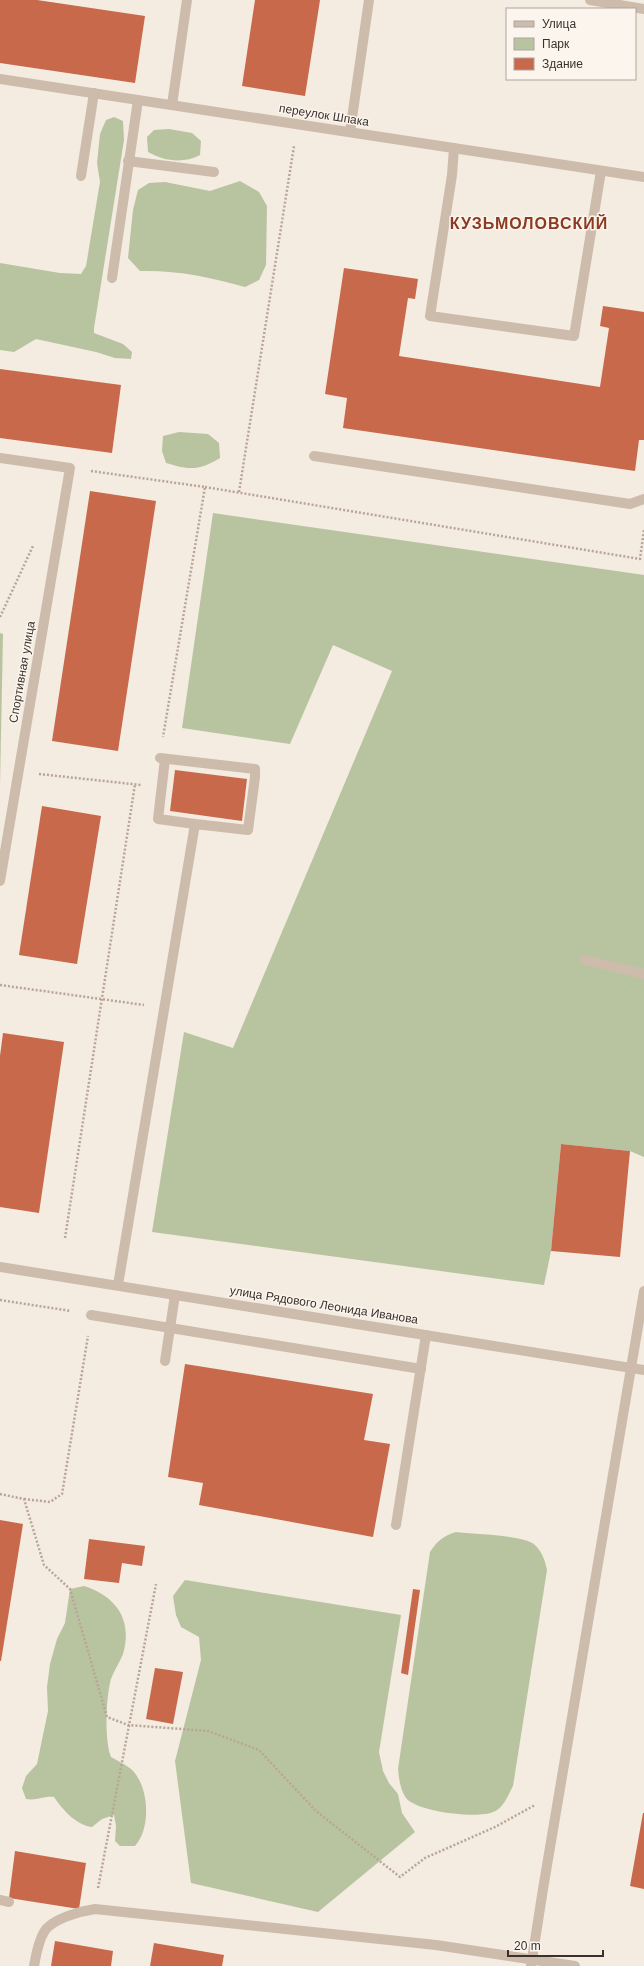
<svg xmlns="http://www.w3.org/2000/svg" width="644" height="1966" viewBox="0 0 644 1966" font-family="Arial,sans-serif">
<rect width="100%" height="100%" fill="#f4ebe1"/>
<!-- green -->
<g fill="#b8c4a0">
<path d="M114,117L123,121L124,140L94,328V333L123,344L132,352L131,359L115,358L96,352L36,339L14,352L0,350V263L60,273L81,274L86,266L100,182L97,163L100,134L106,120Z"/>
<path d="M169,129L192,133L201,141L200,155C183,164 164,161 148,152L147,137L154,130Z"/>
<path d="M240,181L259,192L267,206L266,265L259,280L245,287C211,277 176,270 140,271L128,258L133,210L138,190L149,183L165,182L210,191Z"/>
<path d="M179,432L208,434L219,443L220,458C199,471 189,470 166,463L162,451L163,436Z"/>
<path d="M213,513L644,575V1157L630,1151L561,1144L551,1251L544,1285L152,1232L184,1032L233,1048L392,671L333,645L290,744L182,728Z"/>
<path d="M0,633L3,634L0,786Z"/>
<path d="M456,1532C473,1534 524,1535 535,1545C542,1552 545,1560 547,1570L513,1786C508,1795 504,1808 493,1812C478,1819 417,1812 406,1798C400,1789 399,1779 398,1769L430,1552C437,1541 443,1536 456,1532Z"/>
<path d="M185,1580L401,1615L379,1752L383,1771L389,1783L398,1794L402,1813L415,1832L318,1912L191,1883L175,1761L201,1660L199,1637L181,1627L176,1615L173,1596Z"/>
<path d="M84,1586C116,1596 133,1620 123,1654C120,1662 114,1670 111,1679C106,1697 104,1739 111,1757C118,1761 129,1766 134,1772C149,1790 151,1828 135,1846H120L115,1841L116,1826L114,1815L102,1819L92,1827C76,1825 63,1810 54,1797C43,1796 37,1801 26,1799L22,1788L26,1776L37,1764L48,1711L47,1687L50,1664L57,1639L65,1623L70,1589Z"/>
</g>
<!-- building -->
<g fill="#c8694b">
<path d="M0,0H37L145,16L135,83L0,63Z"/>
<path d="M255,0H320L305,96L242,86Z"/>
<path d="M344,268L418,279L415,299L408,298L399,356L600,387L609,328L600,326L603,306L644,312V440H639L635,471L343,428L347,398L325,394Z"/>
<path d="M0,369L121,385L112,453L0,438Z"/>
<path d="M90,491L156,501L118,751L52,741Z"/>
<path d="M175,770L247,779L242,821L170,811Z"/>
<path d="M42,806L101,816L77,964L19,955Z"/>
<path d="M3,1033L64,1042L39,1213L0,1207V1056Z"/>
<path d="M561,1144L630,1151L620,1257L551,1251Z"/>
<path d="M185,1364L373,1394L364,1440L390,1444L373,1537L199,1505L203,1483L168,1477Z"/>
<path d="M0,1520L23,1524L1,1661H0Z"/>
<path d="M89,1539L145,1546L142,1566L122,1563L119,1583L84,1579Z"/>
<path d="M413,1589L420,1590L408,1675L401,1673Z"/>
<path d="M155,1668L183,1672L173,1724L146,1719Z"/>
<path d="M643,1813H644V1889L630,1886Z"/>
<path d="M15,1851L86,1863L79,1909L9,1898Z"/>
<path d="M55,1941L113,1951L111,1966H51Z"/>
<path d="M154,1943L224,1955L222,1966H150Z"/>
</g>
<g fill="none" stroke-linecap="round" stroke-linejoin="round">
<!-- path -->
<g stroke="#b9a596" stroke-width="2.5" stroke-dasharray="2 2" stroke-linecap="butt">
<path d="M91,471L205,487L163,737"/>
<path d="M205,487L640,559L644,530"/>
<path d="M239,492L294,146"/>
<path d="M0,617L33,546"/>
<path d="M39,774L141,785"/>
<path d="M0,985L144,1005"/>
<path d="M65,1238L135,784"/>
<path d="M0,1300L71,1311"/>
<path d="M0,1494L24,1499L44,1565L70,1589L107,1717L128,1725L208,1731L259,1750L316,1811L400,1877L425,1858L495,1827L535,1805"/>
<path d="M24,1499L50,1502L62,1494L88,1336"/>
<path d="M98,1888L156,1584"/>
</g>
<!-- minor -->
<g stroke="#cdbbac" stroke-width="10">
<path d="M590,0L644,9"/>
<path d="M0,79L644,177"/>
<path d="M172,105L187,0"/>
<path d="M350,132L369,0"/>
<path d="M454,148L452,175L430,316L574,336L601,171"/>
<path d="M128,161L214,172"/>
<path d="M81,176L94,93"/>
<path d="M112,278L138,100"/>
<path d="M314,456L630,504L644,499"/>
<path d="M0,458L70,468L0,881"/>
<path d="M165,759L158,819L195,824"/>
<path d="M585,960L644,974"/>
<path d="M0,1267L644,1370"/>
<path d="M118,1285L195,824L248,830L255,777V769L160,758"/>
<path d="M91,1315L421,1369"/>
<path d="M165,1361L175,1295"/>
<path d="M396,1525L426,1335"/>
<path d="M0,1900L9,1902"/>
<path d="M34,1966C36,1955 38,1942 44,1932C51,1919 81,1911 95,1909L436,1945L575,1966"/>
<path d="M531,1966L543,1889L644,1291"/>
</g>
</g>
<g text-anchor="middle" stroke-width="3" stroke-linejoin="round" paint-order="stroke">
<!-- street labels -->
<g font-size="12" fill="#3b302b" stroke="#fbf5ee">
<text transform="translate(324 115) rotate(9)" y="4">переулок Шпака</text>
<text transform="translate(22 672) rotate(-80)" y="4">Спортивная улица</text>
<text transform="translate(324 1305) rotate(9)" y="4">улица Рядового Леонида Иванова</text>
</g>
<!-- district labels -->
<g font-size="16" font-weight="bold" letter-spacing="1" fill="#8c3b22" stroke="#fbf5ee">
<text x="529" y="229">КУЗЬМОЛОВСКИЙ</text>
</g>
</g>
<!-- legend -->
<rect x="506" y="8" width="130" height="72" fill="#fbf5ee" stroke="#aea6a0"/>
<rect x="514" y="21" width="20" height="6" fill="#cdbbac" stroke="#aea6a0"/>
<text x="542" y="28" font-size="12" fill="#3b302b">Улица</text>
<rect x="514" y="38" width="20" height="12" fill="#b8c4a0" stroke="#aea6a0"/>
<text x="542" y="48" font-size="12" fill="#3b302b">Парк</text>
<rect x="514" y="58" width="20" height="12" fill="#c8694b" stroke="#aea6a0"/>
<text x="542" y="68" font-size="12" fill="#3b302b">Здание</text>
<!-- scale -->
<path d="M508 1950v6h95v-6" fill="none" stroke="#3b302b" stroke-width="2"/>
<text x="514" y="1950" font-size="12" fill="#3b302b" stroke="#fbf5ee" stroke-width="3" paint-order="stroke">20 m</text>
</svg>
